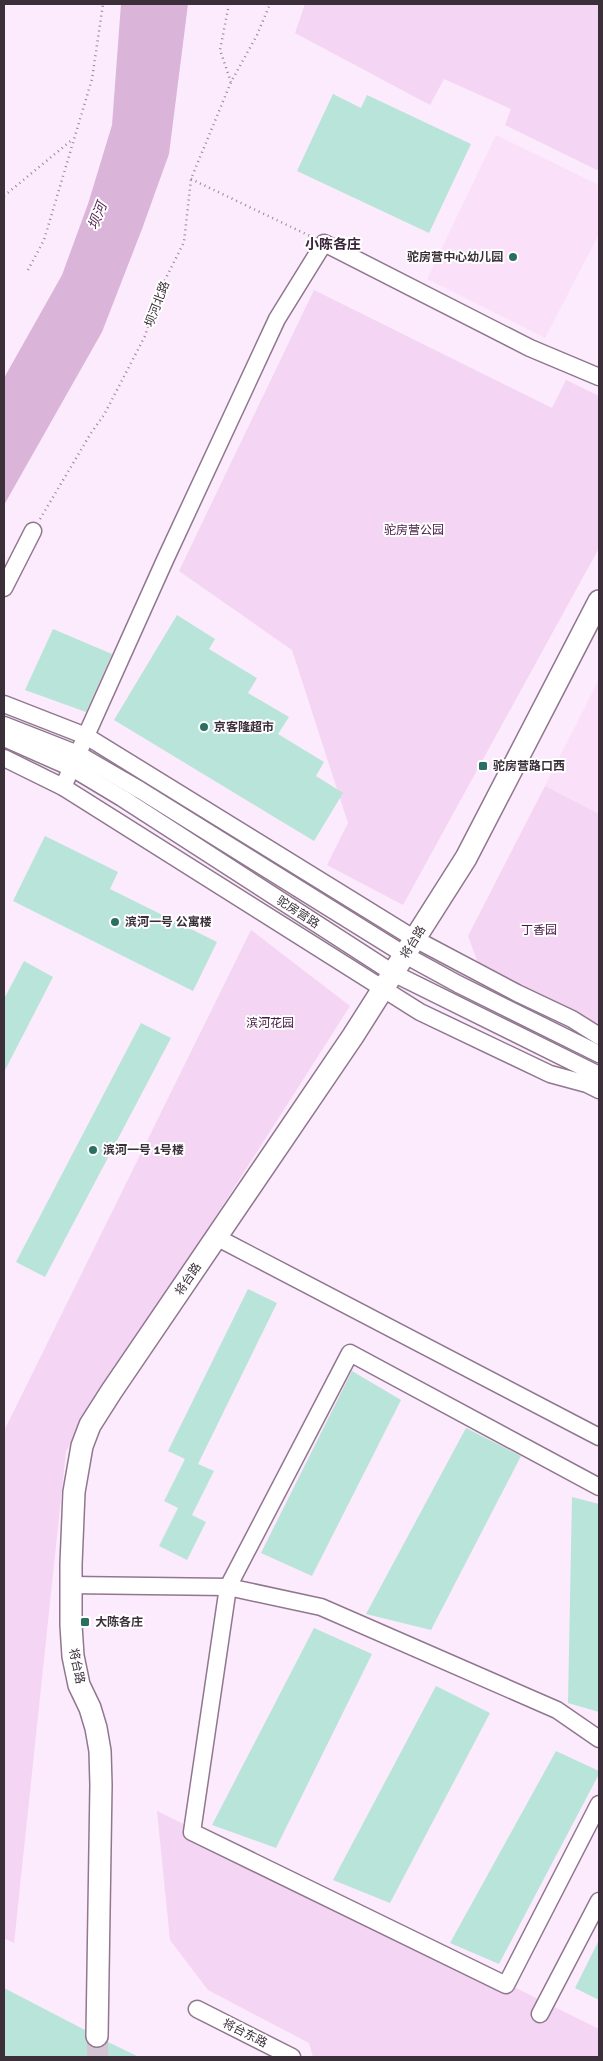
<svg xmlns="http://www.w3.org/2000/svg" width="603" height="2061" viewBox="0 0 603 2061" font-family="Signika,'Noto Sans SC',sans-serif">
<rect width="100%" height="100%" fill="#fcebfc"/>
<!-- built -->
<g fill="#fbe0fa">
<path d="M496,135L599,185V234L545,338L427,279Z"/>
<path d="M599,679V814L545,786Z"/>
</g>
<!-- green -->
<g fill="#f4d5f3">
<path d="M305,4H599V171L505,125L511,109L444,79L430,105L295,33Z"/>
<path d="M314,290L552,408L566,380L599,396V548L403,905L327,865L348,823L292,650L179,571Z"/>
<path d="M545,786L599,814V1024L480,968L468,936Z"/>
<path d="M251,930L350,1006L66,1451L14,1943L4,1938V1431Z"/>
<path d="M157,1811L599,2029V2057H313L309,2043L208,1990L170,1940Z"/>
</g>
<!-- water -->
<path fill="#dab5d9" d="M121,4H188L169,154L142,229L102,332L4,505V378L62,275L88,204L112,125Z"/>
<!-- building -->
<g fill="#b9e4d9">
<path d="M333,94L361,108L367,95L471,144L429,233L297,171Z"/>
<path d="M177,615L215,639L209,649L257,678L248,693L289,717L278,734L324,762L316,776L343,793L314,841L114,720Z"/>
<path d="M53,629L112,654L86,712L25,690Z"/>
<path d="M45,836L118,872L110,889L217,942L193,991L13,901Z"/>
<path d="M24,961L53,977L4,1072V999Z"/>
<path d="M141,1023L171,1038L45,1277L16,1262Z"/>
<path d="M248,1289L277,1303L198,1464L214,1471L192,1515L206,1522L187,1560L159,1546L178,1508L164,1501L185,1459L168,1451Z"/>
<path d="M352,1371L401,1400L312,1576L261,1553Z"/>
<path d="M466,1428L521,1456L431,1630L366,1614Z"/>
<path d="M572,1497L599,1504V1712L568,1703Z"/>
<path d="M314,1628L372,1654L276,1848L212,1825Z"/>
<path d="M436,1686L490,1713L390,1903L333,1880Z"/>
<path d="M556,1751L599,1771V1774L499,1964L450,1943Z"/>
<path d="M599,1940V2000L575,1988Z"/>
<path d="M4,1988L85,2030L86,2042L91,2047H103L108,2042L139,2057H4Z"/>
</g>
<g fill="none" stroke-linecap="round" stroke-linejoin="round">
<!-- major-tunnel -->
<path stroke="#d5c6d5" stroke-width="21" stroke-dasharray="21 11" stroke-linecap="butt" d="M97,2036L98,2057"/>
<defs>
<g id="minor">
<path d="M4,588L33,531"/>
<path d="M4,704L86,736L415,939L517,993L572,1019L599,1036"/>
<path d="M4,725L78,754L140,790L405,955L458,984L599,1054"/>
<path d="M4,738L72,768L122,798L393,973L599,1075"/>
<path d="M4,758L63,787L420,1012L550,1074L587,1084L599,1090"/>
<path d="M63,787L165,560L277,319L324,243L530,348L599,377"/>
<path d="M216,1237L599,1437"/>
<path d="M599,1487L350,1353L228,1587L192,1832L506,1985L599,1804"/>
<path d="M70,1585L228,1587L321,1607L557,1710L599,1739"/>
<path d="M197,2009L292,2057"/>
<path d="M540,2014L599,1901"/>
</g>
<path id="major" d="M97,2036L101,1785L100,1751L96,1728L90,1708L79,1685L73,1656L71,1625V1564L74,1492L82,1446L90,1425L111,1392L353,1036L466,858L599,601"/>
</defs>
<!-- minor casing -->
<use href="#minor" stroke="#90778f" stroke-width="19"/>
<!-- major casing -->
<use href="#major" stroke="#90778f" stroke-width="24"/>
<!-- path -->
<g stroke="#958794" stroke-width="2.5" stroke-dasharray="1 4" stroke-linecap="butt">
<path d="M229,4L220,50L231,82"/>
<path d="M191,179L312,237"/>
<path d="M4,196L73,139"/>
<path d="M28,270L44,240L92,79L103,4"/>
<path d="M40,519L91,433L104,415L145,336L160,290L184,242L191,179L231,82L257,35L270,4"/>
</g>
<!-- minor -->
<use href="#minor" stroke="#fff" stroke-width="16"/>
<!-- major -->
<use href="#major" stroke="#fff" stroke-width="21"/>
</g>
<!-- markers -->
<g fill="#2a6f61" stroke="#fff" stroke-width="2">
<circle cx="513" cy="257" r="5"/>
<circle cx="204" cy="727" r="5"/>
<rect x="478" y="761" width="10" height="10" rx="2.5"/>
<circle cx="115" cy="922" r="5"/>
<circle cx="93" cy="1150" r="5"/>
<rect x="80" y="1617" width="10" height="10" rx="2.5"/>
</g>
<g text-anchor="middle" stroke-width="4" stroke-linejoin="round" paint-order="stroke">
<!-- poi labels -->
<g font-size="12" font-weight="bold" fill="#3b303a" stroke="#fff" text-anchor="start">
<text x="503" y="261" text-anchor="end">驼房营中心幼儿园</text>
<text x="214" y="731">京客隆超市</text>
<text x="493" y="770">驼房营路口西</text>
<text x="125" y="926">滨河一号 公寓楼</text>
<text x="103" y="1154">滨河一号 1号楼</text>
<text x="95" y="1626">大陈各庄</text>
</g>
<!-- street labels -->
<g font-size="12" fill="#3b303a" stroke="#fff">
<text transform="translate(157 304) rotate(-69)" y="4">坝河北路</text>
<text transform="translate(298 912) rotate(33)" y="4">驼房营路</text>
<text transform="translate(413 942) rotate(-58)" y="4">将台路</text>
<text transform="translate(188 1279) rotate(-56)" y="4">将台路</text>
<text transform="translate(77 1666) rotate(78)" y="4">将台路</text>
<text transform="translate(245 2033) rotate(27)" y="4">将台东路</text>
</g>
<!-- park labels -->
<g font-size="12" fill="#451845" stroke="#fff">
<text x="414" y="534">驼房营公园</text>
<text x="539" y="934">丁香园</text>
<text x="270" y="1027">滨河花园</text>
</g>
<!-- water labels -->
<g font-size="14" font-style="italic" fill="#592b59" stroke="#fff">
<text transform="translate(97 216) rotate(-69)" y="5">坝河</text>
</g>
<!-- neighbourhood labels -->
<g font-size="14" font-weight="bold" fill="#382338" stroke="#fff">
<text x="333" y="249">小陈各庄</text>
</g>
</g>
<!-- border -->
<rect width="603" height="2061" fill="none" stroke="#3b303a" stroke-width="10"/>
</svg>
